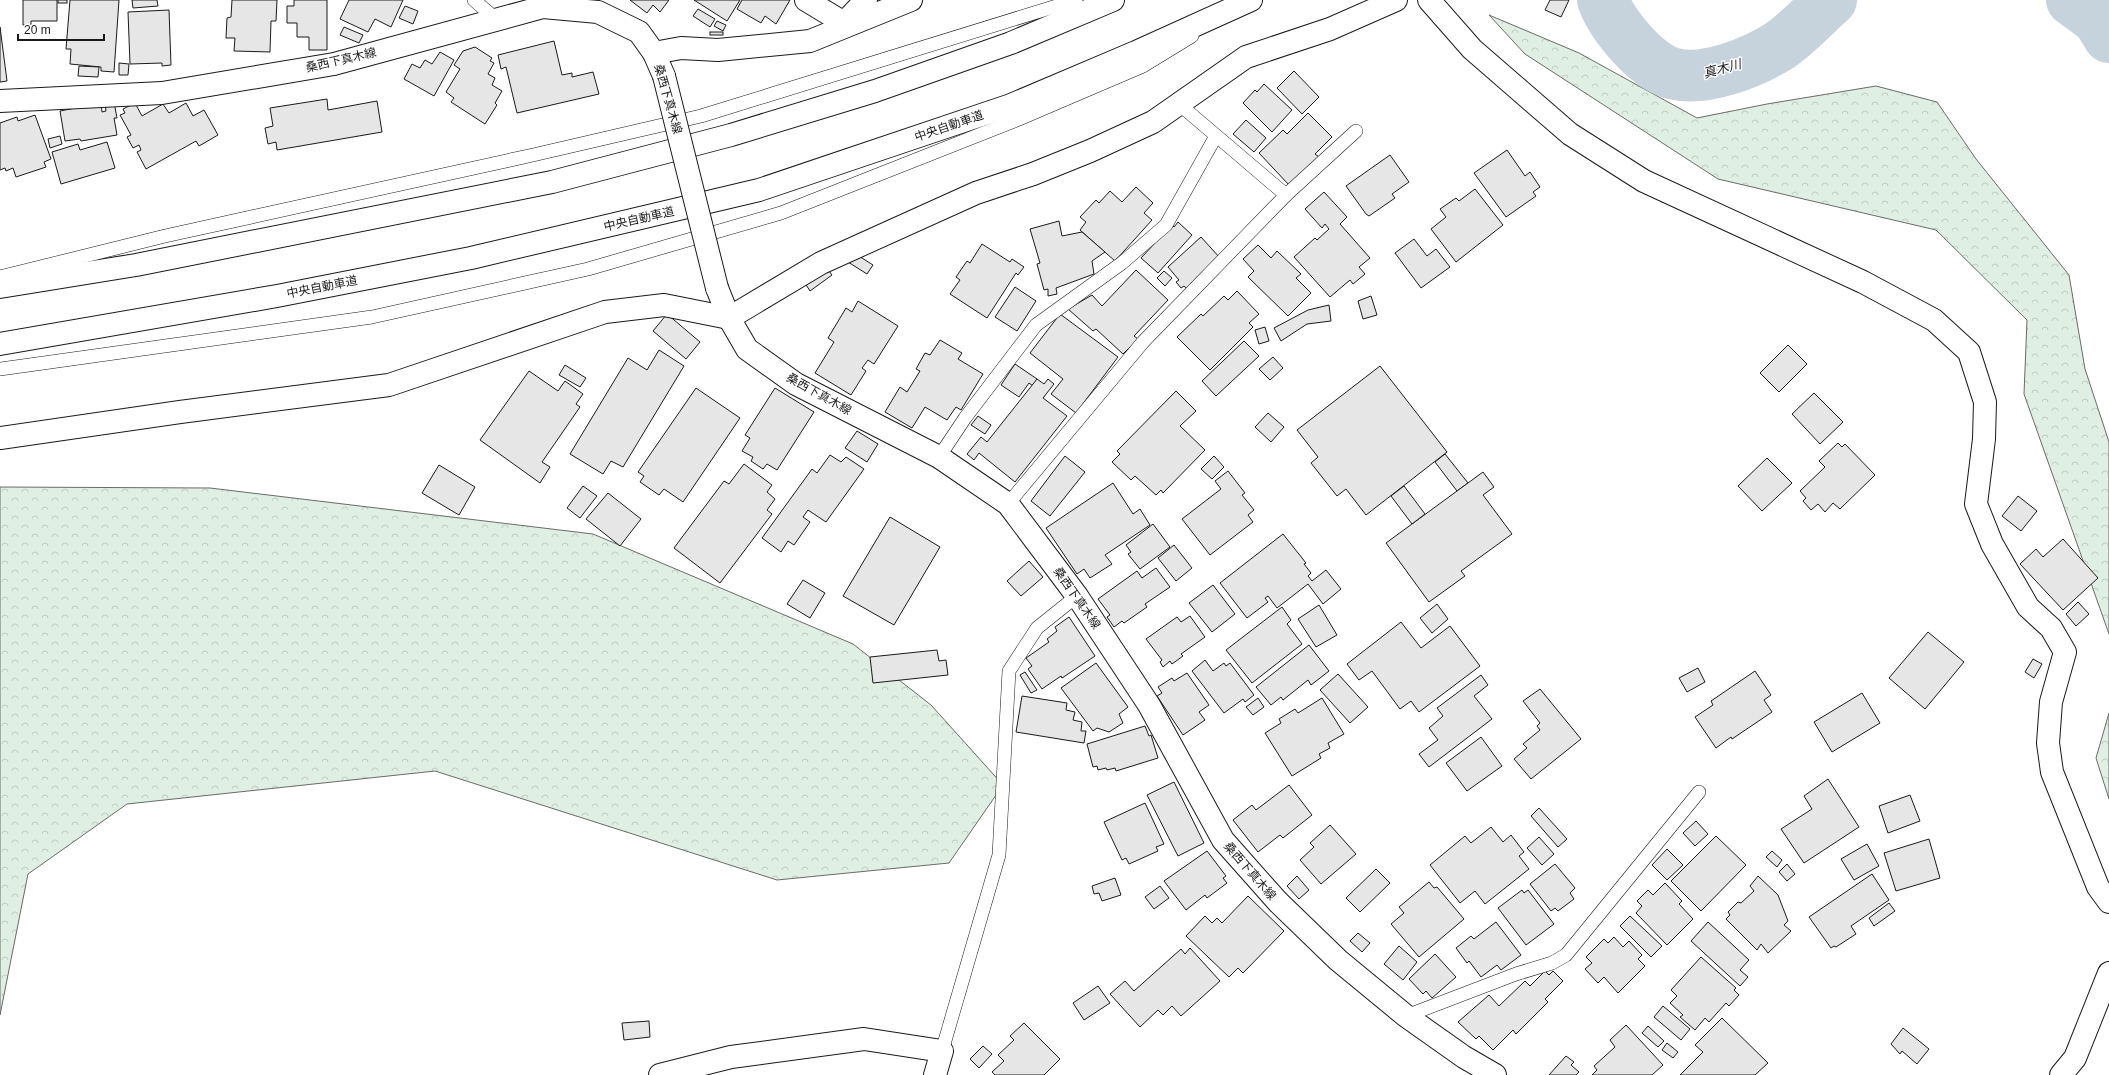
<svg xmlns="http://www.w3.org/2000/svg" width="2109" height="1075" viewBox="0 0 2109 1075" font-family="Arial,'Noto Sans JP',sans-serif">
<defs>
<pattern id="forest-crowns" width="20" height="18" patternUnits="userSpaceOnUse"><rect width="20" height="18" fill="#e0efe3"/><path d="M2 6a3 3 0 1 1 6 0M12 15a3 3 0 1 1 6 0" fill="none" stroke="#c0ccc2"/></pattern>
</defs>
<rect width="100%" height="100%" fill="#fff"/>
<!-- forest -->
<g fill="url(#forest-crowns)" stroke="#6a6a6a">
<path d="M1489,15L1579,53L1697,118L1767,104L1876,86L1937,102L1976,159L2069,275L2085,369L2109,442V634L2024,394L2027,320L1936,230L1718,179L1525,54Z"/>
<path d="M0,487L210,488L593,534L853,644L931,705L1003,785L949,863L777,880L435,771L127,804L28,874L0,1015Z"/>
<path d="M2109,713V799L2096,758Z"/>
</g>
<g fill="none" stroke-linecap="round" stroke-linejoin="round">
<!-- river -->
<g stroke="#c6d2dc" stroke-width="52">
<path d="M1603,0C1612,25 1648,69 1675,74C1706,81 1752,63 1779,46C1797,34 1814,15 1831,0"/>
<path d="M2072,0L2098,19L2109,37"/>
</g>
</g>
<!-- building -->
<g fill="#e6e6e6" stroke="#1a1a1a">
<path d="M23,0H57V21H31V25H23Z"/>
<rect x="58" y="0" width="9" height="3"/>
<path d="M70,0H119L114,72L101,71V67L70,64L71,49H66Z"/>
<path d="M132,0H157L158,6L133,8Z"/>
<path d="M232,0H277L276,21H271L270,52L234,51L235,38H226L227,18L231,17Z"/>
<path d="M294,0H327V50H309V37H297V23H287V6H294Z"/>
<path d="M349,0H403L391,27L375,19L368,32L340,19Z"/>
<path d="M630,0H669L660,12L653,5L647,13Z"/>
<path d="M694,0H740L727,21Z"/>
<path d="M742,0H790L776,24L765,16L761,23L737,9Z"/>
<path d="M1550,0H1569L1561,17L1545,10Z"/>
<path d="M405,6L418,11L413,24L399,18Z"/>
<path d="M698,9L715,19L710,27L693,16Z"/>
<path d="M169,10L171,65L162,66V63L130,64L128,12Z"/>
<path d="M717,21L726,25L723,31L714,26Z"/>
<path d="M0,27L7,81L0,82Z"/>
<path d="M344,27L363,35L359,43L340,35Z"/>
<rect x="710" y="32" width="13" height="3"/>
<path d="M554,41L562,75L572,73V77L593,72L599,94L517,113L506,67L501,69L498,55Z"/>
<path d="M475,47L492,58L490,61L494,63L488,74L495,78L492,85L502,91L495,103L497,105L485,124L451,102L454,98L446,92L460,69L454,65L463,51Z"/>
<path d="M440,52L454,60L434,96L404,79L412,64L420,68L425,60L432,64Z"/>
<path d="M119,63L129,64L128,75H119Z"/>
<path d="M79,66L99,67L98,77L78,76Z"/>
<path d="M1294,71L1319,97L1302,114L1277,88Z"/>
<path d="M1264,84L1292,110L1272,132L1243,103L1255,90L1257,92Z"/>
<path d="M327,99L328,110L377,101L382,132L277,150L276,142L268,144L265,128L273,126L270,108Z"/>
<path d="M114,102L117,118H114L117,135L81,141L80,139L65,141L60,111L101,103L102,112L106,111L105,104Z"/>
<path d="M135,103L142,116L163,104L169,113L186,103L193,116L204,110L218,135L199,146L196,141L146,169L137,152L141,150L139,145L133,148L127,137L131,135L120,115L125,113L123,109Z"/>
<path d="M1308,113L1332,137L1315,154L1319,157L1289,185L1259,153L1283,130L1287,134Z"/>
<path d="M35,115L51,159L44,162L46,167L16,177L13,168L6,171L5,168L0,170V123L17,117L18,121Z"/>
<path d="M1246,120L1266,138L1254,152L1233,134Z"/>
<path d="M60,136L62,144L50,148L48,139Z"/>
<path d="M107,142L115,168L61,184L52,152L78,144L80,150Z"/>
<path d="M1507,150L1525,176L1530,172L1540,187L1533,192L1536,196L1506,217L1474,173Z"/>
<path d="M1390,155L1409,182L1392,194L1395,198L1369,216L1366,214L1346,186Z"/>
<path d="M1136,187L1153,203L1144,213L1152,220L1115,261L1080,230L1086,222L1080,217L1096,200L1099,203L1110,191L1122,202Z"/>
<path d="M1475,189L1503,225L1456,262L1431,229L1446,217L1440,209L1456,198L1459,201Z"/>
<path d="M1324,192L1347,217L1340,224L1370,258L1359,267L1365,274L1353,284L1350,280L1330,297L1294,257L1315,238L1317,240L1329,229L1325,224L1322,228L1305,209Z"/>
<path d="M1059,221L1062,236L1082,232L1105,252L1092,261L1094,274L1056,288L1057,294L1048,296V289L1044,290L1037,264L1040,263L1030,229Z"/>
<path d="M1178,222L1192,235L1158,273L1141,258L1172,225L1174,227Z"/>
<path d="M1201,237L1220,258L1187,289L1184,286L1181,288L1176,282L1179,280L1168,267Z"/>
<path d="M1414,239L1427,256L1436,249L1450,267L1421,288L1395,253Z"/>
<path d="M982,244L1010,262L1012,259L1024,267L1018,275L1016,273L987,318L950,294L960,280L956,277L967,261L970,263Z"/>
<path d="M1258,245L1271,258L1277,251L1301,274L1296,278L1311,293L1288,316L1248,277L1254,271L1243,259Z"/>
<path d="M854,253L873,265L867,274L848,262Z"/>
<path d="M824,264L832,275L810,291L803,280Z"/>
<path d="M1136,270L1168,300L1134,336L1138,339L1123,354L1096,329L1093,331L1068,309L1092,295L1102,306Z"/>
<path d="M1164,271L1172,278L1165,286L1157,278Z"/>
<path d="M1015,287L1036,301L1017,331L995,317Z"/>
<path d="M1237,291L1259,314L1249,323L1253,327L1210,370L1177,337L1201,314L1203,316L1224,296L1228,300Z"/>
<path d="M1371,296L1377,315L1363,319L1358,301Z"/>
<path d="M858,301L898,326L874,364L868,360L862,368L866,371L851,395L815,373L834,342L828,338L846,308L852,312Z"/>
<path d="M1329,305L1331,321L1307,324L1281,341L1274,328L1308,310Z"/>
<path d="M667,314L700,342L686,359L653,331Z"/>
<path d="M1060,314L1118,357L1076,413L1051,394L1063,379L1030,353Z"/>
<path d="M1265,327L1269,341L1259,344L1255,330Z"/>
<path d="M940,340L962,353L958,359L983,374L961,410L956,407L947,420L925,407L912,428L885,412L900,387L907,392L920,371L916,369L925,353L930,355Z"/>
<path d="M1244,341L1259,356L1216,396L1202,381Z"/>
<path d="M1788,345L1807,364L1779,392L1760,373Z"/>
<path d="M659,350L684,366L623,467L611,461L603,474L570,454L628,358L647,370Z"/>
<path d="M1273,357L1283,368L1270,380L1259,369Z"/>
<path d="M1015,364L1037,379L1033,386L1029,383L1019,397L1001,385Z"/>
<path d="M565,365L586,378L580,387L559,375Z"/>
<path d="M1380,366L1447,452L1366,515L1346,489L1337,496L1311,463L1318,457L1297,430Z"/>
<path d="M529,371L558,391L565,381L583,394L576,404L580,407L542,462L550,467L540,483L480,440Z"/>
<path d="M1037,379L1044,384L1048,379L1054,384L1043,398L1067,416L1015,482L979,453L974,460L967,454L981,437L987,442Z"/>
<path d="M696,388L740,418L683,502L664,489L659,495L640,482L644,476L638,472Z"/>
<path d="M775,388L814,412L777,470L767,464L763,469L751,461L753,457L742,451L750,438L745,435Z"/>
<path d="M1176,391L1196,411L1180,426L1205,450L1163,493L1161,490L1156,495L1135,476L1131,480L1112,462L1120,454L1117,451Z"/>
<path d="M1814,393L1843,422L1820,444L1792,414Z"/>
<path d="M1268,413L1284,427L1271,442L1255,427Z"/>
<path d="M978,416L991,425L985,434L971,425Z"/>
<path d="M857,431L878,444L867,462L845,448Z"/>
<path d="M1838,443L1842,447L1845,444L1875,475L1840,509L1833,503L1825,512L1818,504L1811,510L1803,501L1806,498L1800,491L1825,467L1819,461Z"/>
<path d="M1445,454L1468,483L1457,491L1435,462Z"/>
<path d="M830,455L841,462L846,457L864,469L826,522L808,510L803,517L810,522L794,545L788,541L781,552L762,538L812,469L817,473Z"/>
<path d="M1065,456L1085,472L1050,516L1031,501Z"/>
<path d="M1214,456L1224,467L1212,479L1201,469Z"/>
<path d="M1767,458L1792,483L1762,511L1738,486Z"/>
<path d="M744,464L772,485L767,492L775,499L767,510L772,514L720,583L674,548L724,481L729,484Z"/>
<path d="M439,465L475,487L459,515L422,493Z"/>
<path d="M1228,471L1245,493L1242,495L1254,510L1248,515L1253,522L1210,555L1182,519L1221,489L1215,481Z"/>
<path d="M1483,472L1494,487L1483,495L1512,534L1461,571L1465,576L1429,602L1386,543Z"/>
<path d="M1113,483L1133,514L1140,509L1150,525L1105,555L1112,564L1090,578L1084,569L1077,574L1046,528Z"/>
<path d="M583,486L597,496L580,518L567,508Z"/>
<path d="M1404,486L1425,514L1412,524L1391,496Z"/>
<path d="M608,493L641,519L620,546L586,519Z"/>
<path d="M2018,496L2037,511L2021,531L2002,516Z"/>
<path d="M890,517L940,547L894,625L843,596Z"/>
<path d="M1153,524L1170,547L1140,569L1128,554L1131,552L1126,545Z"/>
<path d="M1283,534L1306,563L1304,564L1311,573L1308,576L1312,581L1326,570L1341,589L1323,604L1308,584L1277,608L1268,596L1265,598L1268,602L1247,618L1220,583Z"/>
<path d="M2063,539L2098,578L2063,610L2020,564L2036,549L2043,557Z"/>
<path d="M1174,545L1192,568L1176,581L1158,558Z"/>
<path d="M1029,561L1043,577L1021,596L1007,581Z"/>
<path d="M1156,568L1170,587L1145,604L1147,607L1124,623L1122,621L1114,627L1107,617L1110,615L1098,599L1137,571L1142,578Z"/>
<path d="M803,580L825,593L810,618L787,604Z"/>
<path d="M1213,585L1235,614L1212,632L1189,603Z"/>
<path d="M2078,602L2089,614L2076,626L2066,614Z"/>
<path d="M1437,604L1448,619L1432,633L1420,618Z"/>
<path d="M1319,605L1337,635L1316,647L1298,619Z"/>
<path d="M1282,607L1291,620L1287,624L1302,644L1252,683L1226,650Z"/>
<path d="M1190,616L1205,637L1181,654L1183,656L1172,664L1170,661L1163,667L1160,662L1162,660L1146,639L1177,617L1181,622Z"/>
<path d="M1069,617L1095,656L1062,678L1061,676L1042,689L1028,669L1032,666L1026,658L1049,642L1047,639L1057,631L1055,627Z"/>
<path d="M1401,622L1421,648L1450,626L1480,666L1419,712L1411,701L1400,709L1372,671L1359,680L1347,664Z"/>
<path d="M1928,632L1964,662L1925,709L1889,678Z"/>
<path d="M1309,645L1329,671L1311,685L1308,680L1283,700L1281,697L1271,705L1256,687Z"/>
<path d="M937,650L939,661L946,660L948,675L873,683L870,657Z"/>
<path d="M2033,659L2042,664L2034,678L2025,672Z"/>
<path d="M1205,660L1213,671L1224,663L1226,666L1230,663L1254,695L1245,702L1243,699L1224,713L1192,671Z"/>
<path d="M1096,663L1128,707L1119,714L1123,723L1109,732L1097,728L1093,731L1061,688Z"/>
<path d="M1698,668L1705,682L1687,692L1679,678Z"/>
<path d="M1755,671L1771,695L1764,700L1772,712L1732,739L1731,737L1716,748L1695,717L1713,705L1711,701Z"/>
<path d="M1025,672L1037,690L1031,693L1020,675Z"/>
<path d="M1187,673L1209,705L1199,712L1205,720L1183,735L1157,696L1162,693L1158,687L1172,678L1174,681Z"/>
<path d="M1338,674L1368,707L1350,723L1320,690Z"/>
<path d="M1481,675L1488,685L1474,696L1492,719L1429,767L1419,754L1438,740L1429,728L1443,716L1437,708Z"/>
<path d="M1540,689L1581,739L1531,779L1514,759L1527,748L1523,744L1540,730L1537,726L1540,723L1523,701Z"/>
<path d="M1862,693L1880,723L1832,752L1814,722Z"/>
<path d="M1022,696L1067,703L1066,710L1075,712L1073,720L1082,722L1081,731H1086L1084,743L1016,732Z"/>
<path d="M1258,698L1264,707L1253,715L1246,707Z"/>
<path d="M1322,698L1344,734L1328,743L1330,748L1319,754L1321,758L1292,776L1265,733L1281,723L1279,719L1295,709L1298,713Z"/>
<path d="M1145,726L1149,736L1151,735L1158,758L1116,771L1115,768L1107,770L1106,768L1098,770L1097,766L1093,767L1087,744Z"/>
<path d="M1481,737L1502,766L1467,791L1446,763Z"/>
<path d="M1828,779L1859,827L1804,863L1781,829L1812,809L1804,796Z"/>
<path d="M1174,782L1204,843L1178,856L1147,795Z"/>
<path d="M1289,785L1312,815L1283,838L1280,835L1258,852L1233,820L1252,805L1256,810Z"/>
<path d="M1910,795L1920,821L1888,833L1879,806Z"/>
<path d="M1145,803L1164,844L1156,847L1158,851L1129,864L1126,858L1122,860L1104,822Z"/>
<path d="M1539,808L1567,839L1558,847L1531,816Z"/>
<path d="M1696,821L1708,834L1695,846L1683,833Z"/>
<path d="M1330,825L1356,854L1321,884L1300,860L1314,847L1310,843Z"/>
<path d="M1491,827L1503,842L1511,835L1524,852L1519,856L1529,869L1485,904L1475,891L1460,903L1430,865L1465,836L1471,843Z"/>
<path d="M1716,836L1746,865L1701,911L1671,881Z"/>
<path d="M1539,837L1554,854L1542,865L1527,848Z"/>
<path d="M1929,839L1940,878L1896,891L1884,853Z"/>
<path d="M1867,844L1879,866L1854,880L1841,859Z"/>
<path d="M1667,849L1683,865L1667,880L1652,865Z"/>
<path d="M1207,851L1226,876L1223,878L1227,883L1207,898L1205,895L1186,910L1164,881Z"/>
<path d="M1772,851L1782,860L1777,867L1766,857Z"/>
<path d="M1555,864L1575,888L1570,893L1574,899L1558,911L1555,908L1551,911L1530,884Z"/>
<path d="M1787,864L1795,874L1787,881L1779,872Z"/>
<path d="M1376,869L1390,883L1360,912L1346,898Z"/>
<path d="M1872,874L1889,900L1851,926L1856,934L1836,947L1834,946L1831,948L1809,917Z"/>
<path d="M1297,876L1309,890L1299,899L1287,886Z"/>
<path d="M1758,876L1778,895L1788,921L1784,925L1791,931L1768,953L1761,944L1757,950L1726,919L1730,915L1728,912L1738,902L1741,903L1754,891L1750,886Z"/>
<path d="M1115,878L1121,895L1102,901L1099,893L1094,894L1092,886Z"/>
<path d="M1429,882L1434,888L1437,887L1464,919L1419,957L1391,924L1404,913L1399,907Z"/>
<path d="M1665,883L1682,901L1679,904L1693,919L1667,945L1636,913L1642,906L1637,901L1648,890L1653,895Z"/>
<path d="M1160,886L1169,898L1154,909L1145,897Z"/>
<path d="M1522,890L1524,893L1528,890L1554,924L1526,945L1498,908Z"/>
<path d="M1248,896L1284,931L1243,973L1238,968L1229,977L1186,936L1205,916L1212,923L1217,918L1222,923Z"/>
<path d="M1889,903L1895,911L1874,926L1869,918Z"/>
<path d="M1630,916L1662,946L1651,957L1620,926Z"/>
<path d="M1496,922L1521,955L1501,970L1497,965L1481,977L1469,961L1467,963L1456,948L1471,936L1474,939Z"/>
<path d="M1708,922L1749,960L1740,970L1748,977L1740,986L1691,941Z"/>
<path d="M1358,933L1370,943L1362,952L1350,941Z"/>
<path d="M1614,937L1623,947L1629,941L1642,955L1638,959L1645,966L1618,993L1604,977L1598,983L1585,969L1592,963L1586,957L1604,939L1608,943Z"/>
<path d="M1399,946L1417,962L1403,980L1384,964Z"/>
<path d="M1190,948L1220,981L1181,1016L1172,1006L1163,1015L1158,1010L1140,1027L1110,994L1125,981L1134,991L1181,949L1185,954Z"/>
<path d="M1435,954L1456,977L1432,998L1426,991L1423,994L1409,979Z"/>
<path d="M1701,957L1736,988L1734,990L1739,995L1729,1006L1726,1003L1709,1022L1705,1018L1695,1030L1680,1017L1683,1015L1670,1003L1677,996L1671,990Z"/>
<path d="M1545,971L1549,975L1553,971L1563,981L1545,999L1548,1002L1516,1034L1513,1030L1493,1050L1479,1036L1476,1039L1458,1022L1489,995L1499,1006L1525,981L1530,986Z"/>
<path d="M1098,986L1110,1003L1084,1020L1073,1003Z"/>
<path d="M1663,1006L1690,1029L1681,1040L1654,1017Z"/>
<path d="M1722,1018L1768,1063L1755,1075H1680L1703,1052L1695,1045Z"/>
<path d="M649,1021L650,1037L624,1040L622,1023Z"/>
<path d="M1024,1023L1060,1059L1044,1075H995L992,1072L1004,1061L998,1055L1014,1040L1010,1036Z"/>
<path d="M1626,1025L1663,1065L1652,1075H1592L1597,1070L1594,1066L1615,1047L1610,1040Z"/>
<path d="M1648,1026L1664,1041L1658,1047L1642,1033Z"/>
<path d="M1903,1028L1929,1049L1917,1064L1902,1051L1900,1054L1891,1044Z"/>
<path d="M1667,1043L1678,1052L1673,1058L1662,1050Z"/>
<path d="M983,1046L992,1054L979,1068L970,1059Z"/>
<path d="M1566,1056L1574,1062L1571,1065L1579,1072L1576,1075H1549Z"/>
</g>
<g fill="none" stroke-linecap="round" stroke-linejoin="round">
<defs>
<g id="lane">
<path d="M474,0L498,21"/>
<path d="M1179,104L1286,195"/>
<path d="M0,277L165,236L533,155L701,116L1076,0"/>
<path d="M0,369L372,317L588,269L781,213L1019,119L1143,66L1192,36"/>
<path d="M939,457L965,418L1036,325L1122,263L1166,225L1216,136"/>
<path d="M1008,504L1143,342L1286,195L1356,131"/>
<path d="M1406,1016L1516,974L1552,963L1566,955L1699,792"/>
<path d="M942,1051L999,855L1009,671L1037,628L1077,596"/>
</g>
<g id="street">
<path d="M806,0L844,23"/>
<path d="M1429,0L1472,49L1570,134L1644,181L1863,282L1934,320L1969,352L1985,402L1984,439L1976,504L1992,544L2028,607L2051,628L2065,652L2051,702L2048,743L2052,772L2098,887L2109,902"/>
<path d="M842,25L866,0"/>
<path d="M654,53L681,48L718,50L810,41L911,0"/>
<path d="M0,438L180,412L389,385L605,312L664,305L729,318L821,263L976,193L1033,174L1090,151L1153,122L1246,57L1330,29L1396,0"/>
<path d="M660,1075L731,1057L864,1039L942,1051L935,1075"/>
<path d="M2061,1075L2075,1058L2109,973"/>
</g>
<g id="secondary">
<path d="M0,101L162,93L334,64L543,7L598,12L639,32L654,53L664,76"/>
<path d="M717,288L729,318L747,349L796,384L939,457L1008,504L1077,596L1149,705L1223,840L1278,902L1338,960L1406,1016L1464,1057L1495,1075"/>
</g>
<g id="highway">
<path d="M0,287L136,265L552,182L731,135L875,91L1011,43L1113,0"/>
<path d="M0,344L277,296L471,258L759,190L1011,105L1136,52L1251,0"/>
</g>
</defs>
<!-- lane casing -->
<use href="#lane" stroke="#1a1a1a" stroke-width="14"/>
<!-- street casing -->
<use href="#street" stroke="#1a1a1a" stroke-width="24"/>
<!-- secondary casing -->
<use href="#secondary" stroke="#1a1a1a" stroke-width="24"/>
<!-- highway casing -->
<use href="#highway" stroke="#1a1a1a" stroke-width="24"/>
<!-- lane -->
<use href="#lane" stroke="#fff" stroke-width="13"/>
<!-- street -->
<use href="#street" stroke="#fff" stroke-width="22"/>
<!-- secondary -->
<use href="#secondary" stroke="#fff" stroke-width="22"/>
<!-- highway -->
<use href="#highway" stroke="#fff" stroke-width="22"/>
<defs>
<path id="secondary-bridge" d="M664,76L717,288"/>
</defs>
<!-- secondary-bridge casing -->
<use href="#secondary-bridge" stroke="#1a1a1a" stroke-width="24" stroke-linecap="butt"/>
<!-- secondary-bridge -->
<use href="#secondary-bridge" stroke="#fff" stroke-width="22"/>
</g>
<g text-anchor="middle" stroke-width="3" stroke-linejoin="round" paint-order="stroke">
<!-- street labels -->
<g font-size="12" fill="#1a1a1a" stroke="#fff">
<text transform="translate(341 60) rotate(-13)" y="4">桑西下真木線</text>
<text transform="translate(668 99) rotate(74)" y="4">桑西下真木線</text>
<text transform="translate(949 126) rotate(-19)" y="4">中央自動車道</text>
<text transform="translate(639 219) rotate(-13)" y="4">中央自動車道</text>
<text transform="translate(322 287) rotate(-11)" y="4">中央自動車道</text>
<text transform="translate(819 394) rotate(29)" y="4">桑西下真木線</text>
<text transform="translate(1077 598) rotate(55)" y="4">桑西下真木線</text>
<text transform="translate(1250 871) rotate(49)" y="4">桑西下真木線</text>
</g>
<!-- water labels -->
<g font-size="13" font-style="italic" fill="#1a1a1a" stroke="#fff">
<text transform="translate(1722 68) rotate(-15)" y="5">真木川</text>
</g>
</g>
<!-- scale -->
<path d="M18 34v6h86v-6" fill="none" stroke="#1a1a1a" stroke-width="2"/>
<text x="24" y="34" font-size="12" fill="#1a1a1a" stroke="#ffffff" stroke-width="3" paint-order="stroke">20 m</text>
</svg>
